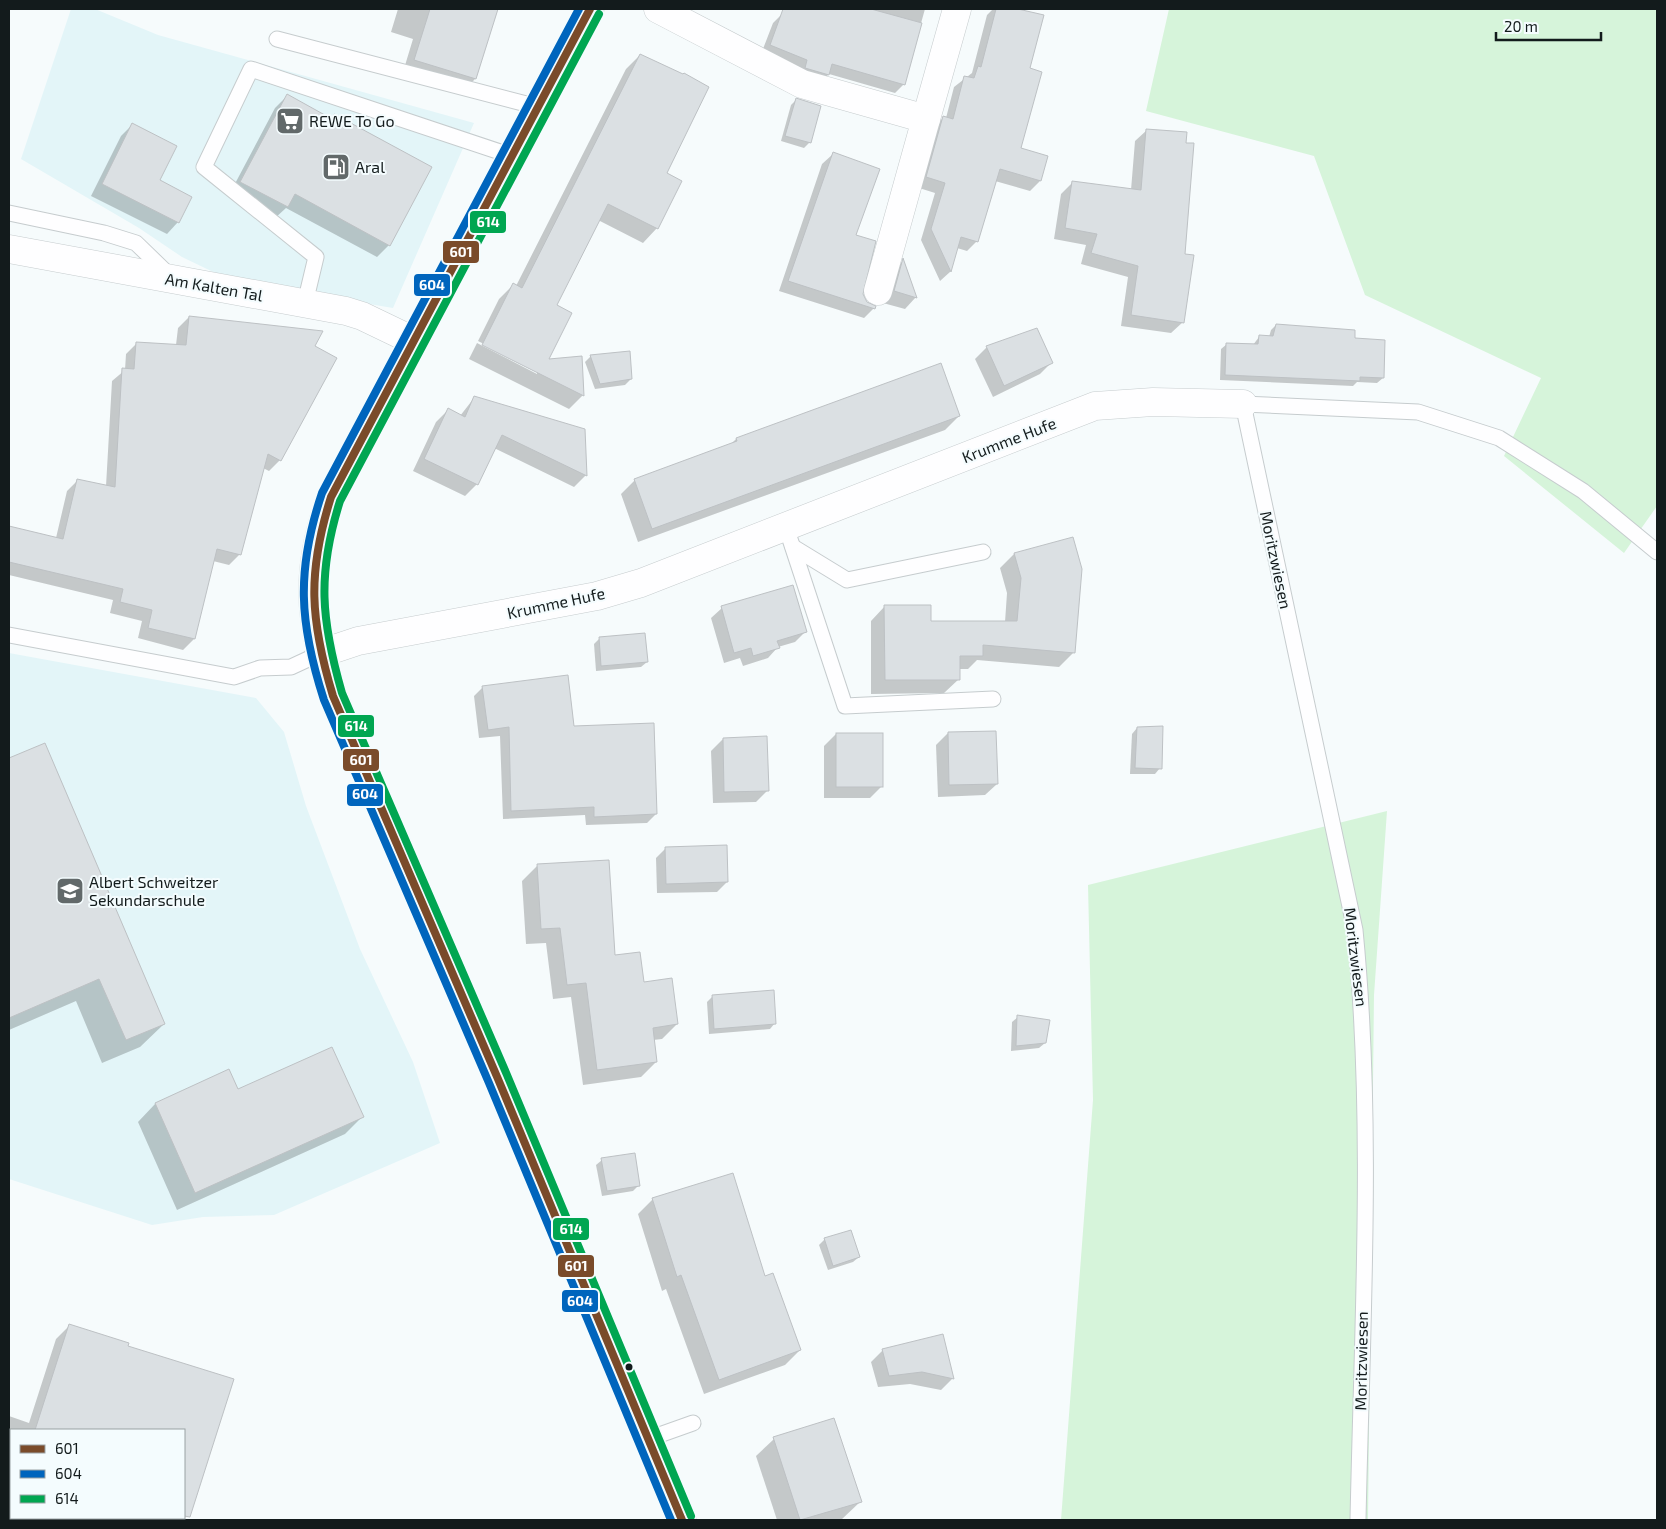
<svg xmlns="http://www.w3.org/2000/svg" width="1666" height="1529" viewBox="0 0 1666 1529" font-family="'Exo 2',sans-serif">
<rect width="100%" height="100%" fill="#f6fbfc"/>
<!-- built -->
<g fill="#e3f5f8">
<path d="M71,9H95L158,35L474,123L393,308L232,281L182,257L139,228L21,159Z"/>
<path d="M9,653L256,698L284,732L306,806L360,949L413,1062L440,1143L274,1215L203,1217L152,1225L9,1179Z"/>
</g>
<!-- green -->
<g fill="#d6f4da">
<path d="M1169,9H1657V506L1624,553L1504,456L1541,378L1365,295L1314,156L1146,111Z"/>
<path d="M1387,811L1374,995L1368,1520H1061L1093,1100L1088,885Z"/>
</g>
<!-- shadow -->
<g fill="#0003">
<path d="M398,9H497L475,79L463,91L403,72L413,39L391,32Z"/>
<path d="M799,9H925L904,84L895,93L829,74L819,84L761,54L773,23L782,14L796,19Z"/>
<path d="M993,9H1012L1042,16L1029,69L1020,149L1040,181L1030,191L995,181L977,241L967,251L957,248L950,272L940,281L921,240L935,193L916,187L933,128L943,118H946L954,87L972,73L987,15Z"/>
<path d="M640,55L657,228L643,243L598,220L555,306L547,361L581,357L583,395L569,409L469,359L477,343L537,374V371L478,341L499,299L513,285L516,286L626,69Z"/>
<path d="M287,96L331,120L334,116L389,245L377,257L286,208L274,219L229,195L275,108Z"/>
<path d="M796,100L810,142L804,148L781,141L791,105Z"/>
<path d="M133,124L178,222L167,234L91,196L121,136Z"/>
<path d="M1147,130L1184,255L1183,322L1171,333L1121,326L1128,277L1081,264L1086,245L1054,239L1061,194L1073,182L1131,190L1135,141Z"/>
<path d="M833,154L855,236L861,295L866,303L874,308L864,318L779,291L822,164Z"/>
<path d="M903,261L916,297L905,309L883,303L892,272Z"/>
<path d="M189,317L313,346L335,358L280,460L269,471L263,468L240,554L229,565L213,561L194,639L183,650L138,638L142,621L110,613L113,600L9,575V527L56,538L67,491L78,480L106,486L112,381L125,370L126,354L137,343L176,345L178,328Z"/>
<path d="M1276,325L1354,340L1383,378L1377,383L1357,382L1353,386L1220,380L1221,349L1227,344L1253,345L1259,337H1269L1271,330Z"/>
<path d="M1037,329L1052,362L1040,374L993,397L975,359L987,347Z"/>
<path d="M591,356L631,379L625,385L595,389L585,362Z"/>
<path d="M474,398L584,430L586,475L574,487L494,448L477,484L465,496L413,471L436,422L448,410L460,416Z"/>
<path d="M959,416L945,430L638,542L621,494L635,480L730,445L736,439Z"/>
<path d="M1014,554L1074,652L1059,667L977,660L968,669H959V679L944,693L871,694V621L885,606L930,622H1005L1007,593L1000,568Z"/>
<path d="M722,608L805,632L795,642L778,647L768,658L743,666L740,658L724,663L711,618Z"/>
<path d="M599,639L647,662L641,667L596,671L594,644Z"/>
<path d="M483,687L573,727L656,814L647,823L586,825L585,815L503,819L500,736L479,738L474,696Z"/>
<path d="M1137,728L1160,768L1155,774H1130L1132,734Z"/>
<path d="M948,733L997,784L985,795L938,797L936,745Z"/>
<path d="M836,734L882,786L870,798H824V746Z"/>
<path d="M723,739L768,790L756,802L713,803L711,751Z"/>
<path d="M44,744L164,1024L140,1047L102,1063L76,1001L9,1030V858L14,856L9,845V760Z"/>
<path d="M666,848L727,882L717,892L657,893L656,858Z"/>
<path d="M537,866L614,957L643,983L677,1024L662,1039L653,1040L656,1062L641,1077L583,1085L571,997L553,999L546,943L526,944L522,881Z"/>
<path d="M712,997L775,1023L770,1029L709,1034L707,1002Z"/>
<path d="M1018,1017L1045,1043L1039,1048L1011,1051L1012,1022Z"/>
<path d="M229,1071L238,1090L362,1117L345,1134L177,1210L138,1122L155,1104Z"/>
<path d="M602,1160L639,1185L633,1191L602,1196L596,1165Z"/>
<path d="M653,1199L764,1277L800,1350L785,1365L704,1394L666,1289L662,1291L638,1214Z"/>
<path d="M825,1239L859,1257L853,1262L828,1270L819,1245Z"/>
<path d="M69,1326L126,1347L232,1379L186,1498L184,1430H11V1461L9,1460V1416L29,1423L56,1339Z"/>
<path d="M942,1335L952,1379L941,1390L910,1384L878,1387L871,1362L883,1350Z"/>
<path d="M774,1439L860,1502L841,1520H777L756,1456Z"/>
</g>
<!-- building -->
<g fill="#dbe0e3" stroke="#bdc1c4">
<path d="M430,9H498L476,79L414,60Z"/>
<path d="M783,9H871L922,23L905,85L832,64L829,75L805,68L807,60L770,45Z"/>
<path d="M996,9H1018L1044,15L1030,68L1042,72L1021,148L1048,156L1041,181L1000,169L978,242L961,237L951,272L931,229L945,183L926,177L943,116L953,119L964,76L974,78L978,66L981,67Z"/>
<path d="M640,54L683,74L684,73L709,87L667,173L682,181L658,229L608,204L557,305L572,313L549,359L582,356L584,396L482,345L513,283L522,288Z"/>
<path d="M287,94L332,119L334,114L432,167L390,246L295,194L288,207L240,182Z"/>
<path d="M796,98L821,106L811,143L785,136Z"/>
<path d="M132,123L177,146L160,180L192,197L179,223L102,184Z"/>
<path d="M1146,129L1187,132L1186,143H1194L1185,254L1194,255L1184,323L1131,315L1138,266L1091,253L1097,234L1065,228L1072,181L1141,190Z"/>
<path d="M833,152L880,169L856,235L876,241L863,294L867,302L876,306L875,309L788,281Z"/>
<path d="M903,258L917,298L894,291Z"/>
<path d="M189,316L323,331L315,346L337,358L281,461L268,454L241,555L217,549L195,639L148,628L152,610L120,602L123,589L9,562V526L63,539L77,479L115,487L122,368L134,369L136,342L186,345Z"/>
<path d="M1276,324L1355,330V338L1385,340L1384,378L1360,377V381L1225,375L1226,343L1258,344L1259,335L1273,336Z"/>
<path d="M1037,328L1053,363L1004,386L986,346Z"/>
<path d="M630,351L632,379L600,384L590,355Z"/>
<path d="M941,363L960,416L652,529L634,479L737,441L736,438Z"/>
<path d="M474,396L585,429L587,476L502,435L478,485L424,459L448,408L465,417Z"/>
<path d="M1073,537L1082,569L1075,653L983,645V656H960V680H885L884,605H931V621H1017L1021,578L1014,553Z"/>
<path d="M793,585L807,632L777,641L780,648L753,656L751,648L734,653L721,606Z"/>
<path d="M645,633L648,662L601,666L599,637Z"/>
<path d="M568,675L574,726L654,723L657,814L594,817V807L511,811L509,727L488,730L482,686Z"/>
<path d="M1163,726L1162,769L1135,768L1137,727Z"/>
<path d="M996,731L998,784L949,785L948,732Z"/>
<rect x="836" y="733" width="47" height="54"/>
<path d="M767,736L769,791L724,792L723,738Z"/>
<path d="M45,743L165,1024L126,1040L99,979L9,1018V758Z"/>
<path d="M727,845L728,882L666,884L665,847Z"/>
<path d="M609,860L615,955L640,952L644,982L672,978L678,1024L653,1028L657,1062L597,1070L586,983L567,985L560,928L541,929L537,864Z"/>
<path d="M774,990L776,1024L714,1029L712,995Z"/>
<path d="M1017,1015L1050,1020L1046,1043L1016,1046Z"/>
<path d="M332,1047L364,1117L195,1193L155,1103L229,1069L238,1089Z"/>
<path d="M635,1153L640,1186L607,1191L601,1158Z"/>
<path d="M733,1173L765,1276L773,1273L801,1350L719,1380L681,1275L677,1277L652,1198Z"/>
<path d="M851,1230L860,1257L833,1266L824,1238Z"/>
<path d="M69,1324L129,1343L128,1346L234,1379L190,1517L184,1516V1430H35Z"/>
<path d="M943,1334L954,1379L922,1372L889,1376L882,1349Z"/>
<path d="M834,1418L862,1502L800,1520L773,1437Z"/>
</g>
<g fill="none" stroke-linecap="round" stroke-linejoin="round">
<defs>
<g id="lane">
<path d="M277,39L538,107"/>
<path d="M9,213L104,233L136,243L169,275"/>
<path d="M305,303L316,257L204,167L251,69L512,156"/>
<path d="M786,527L845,706L993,699"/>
<path d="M793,547L847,580L983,552"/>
<path d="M9,635L234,677L260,668L291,667L319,654"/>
<path d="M648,1439L693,1423"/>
<path d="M1358,1520C1362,1324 1374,1125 1355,930L1243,404L1418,412L1499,438L1583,491L1657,552"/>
</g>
<g id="street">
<path d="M658,9L802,84L926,119L878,291"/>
<path d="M926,119L957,9"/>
<path d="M9,249L346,311L362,316L414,341"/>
<path d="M319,654L358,641L597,596L641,583L1095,406L1153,402L1243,404"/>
</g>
<path id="primary" d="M590,9L331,497C304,572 309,621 333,696L498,1079L682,1520"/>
</defs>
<!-- lane casing -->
<use href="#lane" stroke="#c6ccce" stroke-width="17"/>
<!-- street casing -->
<use href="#street" stroke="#c6ccce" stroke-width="29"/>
<!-- primary casing -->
<use href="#primary" stroke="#d1d4d5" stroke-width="29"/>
<!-- lane -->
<use href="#lane" stroke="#fefeff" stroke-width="15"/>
<!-- street -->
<use href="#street" stroke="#fefeff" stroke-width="28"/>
<!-- primary -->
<use href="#primary" stroke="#e0edeb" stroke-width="28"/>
<defs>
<path id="bus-1" d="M590,9L331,497C307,573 310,620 333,696L498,1079L682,1520"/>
<path id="bus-2" d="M579,9L322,493C296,570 299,623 324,700L489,1083L671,1520"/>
<path id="bus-3" d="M599,14L340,501C317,574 321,620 342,693L507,1075L691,1516"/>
</defs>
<!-- bus-1 casing -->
<use href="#bus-1" stroke="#f4fcfe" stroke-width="11"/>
<!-- bus-2 casing -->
<use href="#bus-2" stroke="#f4fcfe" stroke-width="11"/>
<!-- bus-3 casing -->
<use href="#bus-3" stroke="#f4fcfe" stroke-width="11"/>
<!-- bus-1 -->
<use href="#bus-1" stroke="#7a4b2a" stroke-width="8"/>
<!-- bus-2 -->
<use href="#bus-2" stroke="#0065bd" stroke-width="8"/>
<!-- bus-3 -->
<use href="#bus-3" stroke="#00a651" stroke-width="8"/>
</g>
<!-- icons -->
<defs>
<symbol id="supermarket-square" viewBox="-11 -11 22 22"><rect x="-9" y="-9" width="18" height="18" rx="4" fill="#62696a" stroke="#f4fcfe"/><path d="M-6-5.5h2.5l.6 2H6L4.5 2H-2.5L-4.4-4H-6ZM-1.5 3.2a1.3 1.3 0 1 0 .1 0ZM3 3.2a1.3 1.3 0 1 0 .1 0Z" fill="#fff"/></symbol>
<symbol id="fuel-square" viewBox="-11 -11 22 22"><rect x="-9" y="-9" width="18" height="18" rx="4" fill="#62696a" stroke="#f4fcfe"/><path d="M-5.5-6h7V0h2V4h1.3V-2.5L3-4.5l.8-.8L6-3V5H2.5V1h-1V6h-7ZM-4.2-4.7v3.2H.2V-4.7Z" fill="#fff"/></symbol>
<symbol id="school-square" viewBox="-11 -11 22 22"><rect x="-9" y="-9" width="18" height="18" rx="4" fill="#62696a" stroke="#f4fcfe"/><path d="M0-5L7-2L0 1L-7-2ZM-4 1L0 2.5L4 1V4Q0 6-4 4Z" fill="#fff"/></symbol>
</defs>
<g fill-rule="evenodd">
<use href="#supermarket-square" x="274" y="105" width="32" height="32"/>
<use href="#fuel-square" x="320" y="151" width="32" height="32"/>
<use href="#school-square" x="54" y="875" width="32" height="32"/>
</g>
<!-- markers -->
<circle fill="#131b1c" stroke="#f4fcfe" stroke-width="2" cx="629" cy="1367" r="4.5"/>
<g text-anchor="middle" stroke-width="4" stroke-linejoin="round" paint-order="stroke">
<!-- poi labels -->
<g font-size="16" fill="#131b1c" stroke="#f4fcfe" text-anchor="start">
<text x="309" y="127">REWE To Go</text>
<text x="355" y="173">Aral</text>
<text x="89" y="888">Albert Schweitzer<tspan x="89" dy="18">Sekundarschule</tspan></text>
</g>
<!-- street labels -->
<g font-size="16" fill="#131b1c" stroke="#f4fcfe">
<text transform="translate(214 287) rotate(10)" y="6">Am Kalten Tal</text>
<text transform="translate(1009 440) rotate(-21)" y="6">Krumme Hufe</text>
<text transform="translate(1276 560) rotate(78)" y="6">Moritzwiesen</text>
<text transform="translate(556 603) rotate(-12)" y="6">Krumme Hufe</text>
<text transform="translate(1356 957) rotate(83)" y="6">Moritzwiesen</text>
<text transform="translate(1361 1361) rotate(-89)" y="6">Moritzwiesen</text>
</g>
</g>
<g stroke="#f4fcfe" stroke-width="2">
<rect x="469" y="210" width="38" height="24" rx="5" fill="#00a651"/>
<rect x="442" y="240" width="38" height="24" rx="5" fill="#7a4b2a"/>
<rect x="413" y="273" width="38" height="24" rx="5" fill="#0065bd"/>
<rect x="337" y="714" width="38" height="24" rx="5" fill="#00a651"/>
<rect x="342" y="748" width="38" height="24" rx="5" fill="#7a4b2a"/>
<rect x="346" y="783" width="38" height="24" rx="5" fill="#0065bd"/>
<rect x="552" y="1217" width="38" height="24" rx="5" fill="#00a651"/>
<rect x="557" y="1254" width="38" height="24" rx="5" fill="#7a4b2a"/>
<rect x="561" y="1289" width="38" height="24" rx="5" fill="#0065bd"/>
</g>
<g font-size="14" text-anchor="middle" font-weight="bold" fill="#fff">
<text x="488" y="227">614</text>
<text x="461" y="257">601</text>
<text x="432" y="290">604</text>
<text x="356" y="731">614</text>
<text x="361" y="765">601</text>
<text x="365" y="799">604</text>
<text x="571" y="1234">614</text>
<text x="576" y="1271">601</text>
<text x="580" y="1306">604</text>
</g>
<!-- border -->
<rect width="1666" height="1529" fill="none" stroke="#131b1c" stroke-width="20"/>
<!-- legend -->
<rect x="10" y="1429" width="175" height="90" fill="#f4fcfe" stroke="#9aa2a4"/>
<rect x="20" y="1445" width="25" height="8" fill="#7a4b2a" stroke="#9aa2a4"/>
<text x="55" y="1454" font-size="15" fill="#131b1c">601</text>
<rect x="20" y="1470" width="25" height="8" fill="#0065bd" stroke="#9aa2a4"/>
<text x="55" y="1479" font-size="15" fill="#131b1c">604</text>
<rect x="20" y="1495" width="25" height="8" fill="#00a651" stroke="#9aa2a4"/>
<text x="55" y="1504" font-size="15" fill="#131b1c">614</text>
<!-- scale -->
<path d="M1496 32v8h105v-8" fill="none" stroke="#131b1c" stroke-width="2.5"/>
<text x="1504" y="32" font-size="15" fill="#131b1c" stroke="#f4fcfe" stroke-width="4" paint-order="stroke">20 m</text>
</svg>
